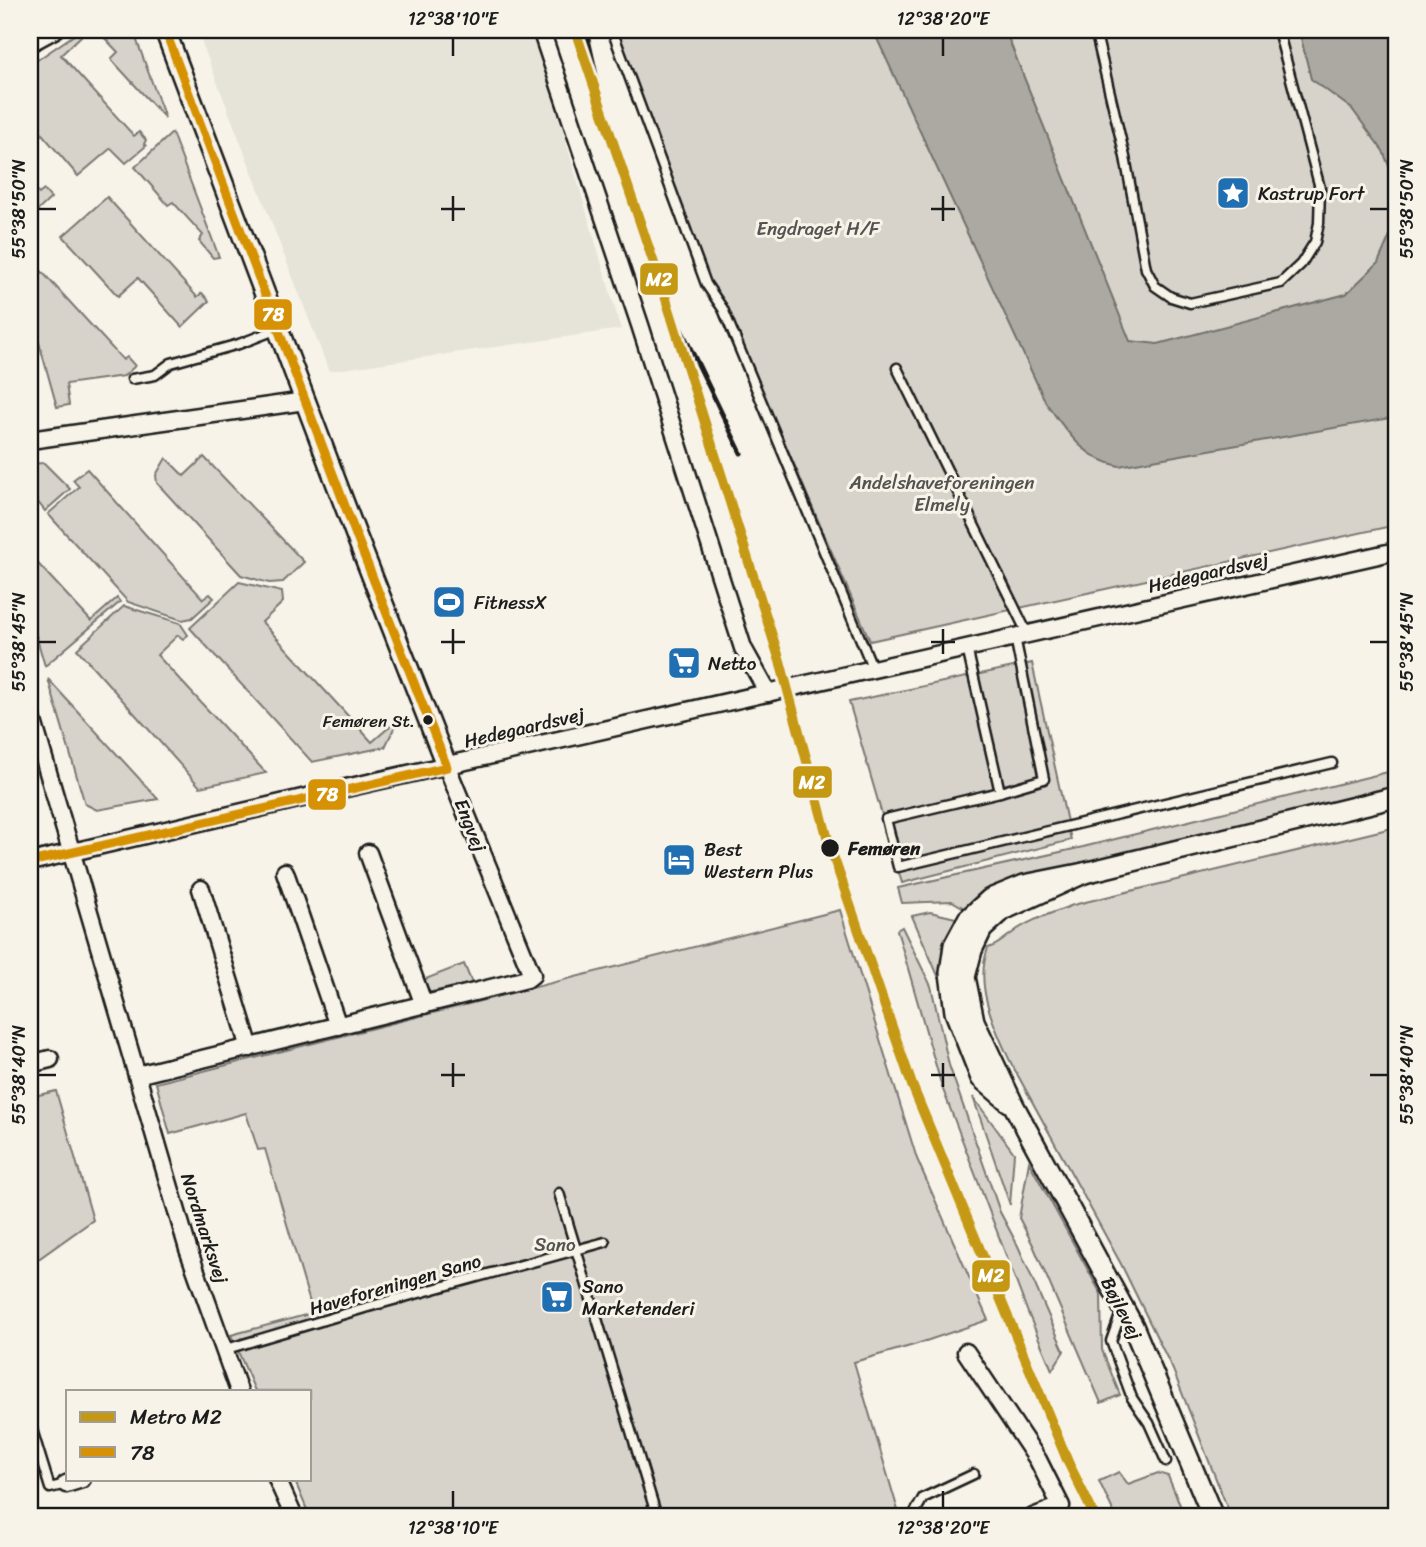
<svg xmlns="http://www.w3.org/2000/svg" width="1426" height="1547" viewBox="0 0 1426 1547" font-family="Sriracha,sans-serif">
<rect width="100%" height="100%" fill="#f7f3e8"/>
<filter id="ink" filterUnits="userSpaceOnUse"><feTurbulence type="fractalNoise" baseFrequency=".0143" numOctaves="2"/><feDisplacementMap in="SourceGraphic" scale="14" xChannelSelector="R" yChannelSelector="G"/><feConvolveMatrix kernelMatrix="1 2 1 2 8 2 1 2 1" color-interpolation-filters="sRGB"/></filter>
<g filter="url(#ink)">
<!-- built -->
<path fill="#e6e3d9" d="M197,30H533L621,329L329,371Z"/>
<!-- green -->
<g fill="#d7d3cb" stroke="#7a7874" stroke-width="2">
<path d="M97,30H133L165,118L111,59L118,52Z"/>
<path d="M616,30H1396V525L870,641L732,320L713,305Z"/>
<path d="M77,33L81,36L61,55L134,136L139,132L146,140L144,144L146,146L126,163L111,148L78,176L30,120V65Z"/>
<path d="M172,133L219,257L213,258L199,241L203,235L173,202L168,205L135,167Z"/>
<path d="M30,184L39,194L44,190L51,198L30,218Z"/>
<path d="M107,197L197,297L202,293L209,301L182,327L138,278L118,296L63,236Z"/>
<path d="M34,263L123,360L127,357L135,366L124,376L66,384L69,405L57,407L33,321L38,303L32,287H30V264Z"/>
<path d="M204,457L304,562L283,582L269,583L241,575L157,483L156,475L166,458L184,476Z"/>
<path d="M44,463L70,489L45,511L30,492V464Z"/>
<path d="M87,469L203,599L210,594L214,598L192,618L182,620L128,602L48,514L79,487L73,480Z"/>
<path d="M30,555L91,621L117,598L120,602L45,666L30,615Z"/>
<path d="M239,582L282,592L283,602L262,622L372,742L394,723L396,724L385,747L312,762L190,628Z"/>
<path d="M124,606L180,623L188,635L183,639L178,635L157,655L266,773L200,787L77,649Z"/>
<path d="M1032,663L1071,840L902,883L849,702Z"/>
<path d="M48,679L158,799L97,810L85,804Z"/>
<path d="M1396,770V786L1001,884L981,894L966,909L952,901L902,903L898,888L1083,847Z"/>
<path d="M1396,827V1517H1231L1173,1370L1121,1264L1010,1061C994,1026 974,986 988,948C999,945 1002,940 1011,934C1028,920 1053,913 1073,905Z"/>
<path d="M840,910L917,1159L988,1320L914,1345L854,1362L900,1517H310L294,1479H310V1391H255L231,1335L313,1313L265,1149L258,1150L246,1113L170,1134L156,1083Z"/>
<path d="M930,912L960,919L945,992L912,916Z"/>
<path d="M902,927L931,986L949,1065L1000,1212L1018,1246L1064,1351L1052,1370L1028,1313L942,1087L897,930Z"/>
<path d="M464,964L472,983L427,993L423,980Z"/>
<path d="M56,1091L93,1220L30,1265V1097Z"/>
<path d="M973,1097L1014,1153L1010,1205Z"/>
<path d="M1029,1162L1101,1294L1102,1350L1120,1395L1101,1403L1033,1245L1019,1218Z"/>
<path d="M1119,1472L1128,1484L1158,1473L1168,1476L1185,1517H1116L1099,1481Z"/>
</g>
<!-- water -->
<g fill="#aca9a2" stroke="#72716c" stroke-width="2">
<path d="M873,30H1005L1130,341L1158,344L1346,294L1378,263L1395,224L1396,202V417L1119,466C1082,458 1068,432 1046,403Z"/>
<path d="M1299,30H1396V184L1383,151L1352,109L1311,79Z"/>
</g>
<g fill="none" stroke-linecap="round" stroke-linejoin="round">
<defs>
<g id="service">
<path d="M612,30L706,284L723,309L873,669"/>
<path d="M1095,30L1125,157L1146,269L1155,286L1171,297L1190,303L1281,283L1301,264L1315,242L1319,223L1320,188L1278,30"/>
<path d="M897,368L1028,635"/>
<path d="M132,379L155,375L171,363L239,344L278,329"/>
<path d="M967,648L1000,792L1044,779L1015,637"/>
<path d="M1000,792L886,819L898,867L1332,763"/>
<path d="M559,1193L657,1517"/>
<path d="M1122,1310L1111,1341L1132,1398L1149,1423L1166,1461"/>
<path d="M223,1350L368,1307L605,1242"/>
<path d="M30,1423L50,1488L66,1484"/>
<path d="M915,1517L914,1514L923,1498L974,1474"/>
</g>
<g id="minor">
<path d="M541,30L640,325L743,648L768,693"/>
<path d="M30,43L54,30"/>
<path d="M30,440L305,401"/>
<path d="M30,711L188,1249L239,1391"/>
<path d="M368,853L424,1005"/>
<path d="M30,862L315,795L1396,551"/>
<path d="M285,872L338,1026"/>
<path d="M201,889L250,1048"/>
<path d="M30,1064L50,1059"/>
<path d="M137,1075L527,979L532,975L447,767"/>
<path d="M966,1352L1038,1460L1061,1506L1033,1517"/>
<path d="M277,1479L294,1517"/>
<path d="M66,1484L82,1479"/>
</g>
<g id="tertiary">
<path d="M165,30L356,535L447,767"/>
<path d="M1084,873L1003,910L982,929L972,950L965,977L974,1021L1014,1106L1133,1326L1213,1517"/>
<path d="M1009,1102L981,1078L955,1012L950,973L954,945L968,919L990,899L1024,885L1084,873L1396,797"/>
</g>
</defs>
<!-- service casing -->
<use href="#service" stroke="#1c1c1c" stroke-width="13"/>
<!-- minor casing -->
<use href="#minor" stroke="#1c1c1c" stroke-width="21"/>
<!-- tertiary casing -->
<use href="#tertiary" stroke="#1c1c1c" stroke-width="24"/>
<!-- service -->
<use href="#service" stroke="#f7f3e8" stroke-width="8"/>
<!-- minor -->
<use href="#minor" stroke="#f7f3e8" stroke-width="16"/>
<!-- tertiary -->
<use href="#tertiary" stroke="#f7f3e8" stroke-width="19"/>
<!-- rail -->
<g stroke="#1c1c1c" stroke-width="5">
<path d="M586,30L608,128"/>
<path d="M665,296L741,453"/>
</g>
<defs>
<path id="bus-1" d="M30,862L447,767L356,535L165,30"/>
</defs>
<!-- bus-1 casing -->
<use href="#bus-1" stroke="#f7f3e8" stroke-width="14"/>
<!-- bus-1 -->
<use href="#bus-1" stroke="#d69104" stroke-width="9"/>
<defs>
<path id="metro-1" d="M575,30L665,296L780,661L830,847L912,1085L1068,1462L1095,1517"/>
</defs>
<!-- metro-1 casing -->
<use href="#metro-1" stroke="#f7f3e8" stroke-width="16"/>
<!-- metro-1 -->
<use href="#metro-1" stroke="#c59813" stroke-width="10"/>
</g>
</g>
<!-- ticks -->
<path fill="none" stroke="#1c1c1c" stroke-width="2.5" d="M453,38V56M943,38V56M453,196V221M943,196V221M38,209H56M441,209H465M931,209H955M1370,209H1388M453,629V654M943,629V654M38,642H56M441,642H465M931,642H955M1370,642H1388M453,1063V1087M943,1063V1087M38,1075H56M441,1075H465M931,1075H955M1370,1075H1388M453,1491V1508M943,1491V1508"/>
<!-- icons -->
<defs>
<symbol id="sight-square" viewBox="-11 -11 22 22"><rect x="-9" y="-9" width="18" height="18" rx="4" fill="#1f6fb2" stroke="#f7f3e8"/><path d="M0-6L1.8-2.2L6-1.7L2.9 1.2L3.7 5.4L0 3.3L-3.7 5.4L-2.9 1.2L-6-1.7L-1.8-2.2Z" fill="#fff"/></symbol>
<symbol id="stadium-square" viewBox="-11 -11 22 22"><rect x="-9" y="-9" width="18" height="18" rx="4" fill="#1f6fb2" stroke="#f7f3e8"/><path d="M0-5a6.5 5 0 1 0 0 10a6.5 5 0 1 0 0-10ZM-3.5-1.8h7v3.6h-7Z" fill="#fff"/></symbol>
<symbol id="supermarket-square" viewBox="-11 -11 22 22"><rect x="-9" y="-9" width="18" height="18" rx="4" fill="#1f6fb2" stroke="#f7f3e8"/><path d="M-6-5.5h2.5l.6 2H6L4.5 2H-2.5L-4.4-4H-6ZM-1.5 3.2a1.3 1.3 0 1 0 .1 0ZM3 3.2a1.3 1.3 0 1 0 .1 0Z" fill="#fff"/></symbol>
<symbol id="hotel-square" viewBox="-11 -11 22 22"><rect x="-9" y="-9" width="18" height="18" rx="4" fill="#1f6fb2" stroke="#f7f3e8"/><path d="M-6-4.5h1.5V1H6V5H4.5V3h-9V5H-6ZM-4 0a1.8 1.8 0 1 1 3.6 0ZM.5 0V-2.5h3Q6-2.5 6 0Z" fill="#fff"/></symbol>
</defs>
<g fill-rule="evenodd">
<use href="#sight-square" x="1214" y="174" width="38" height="38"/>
<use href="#stadium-square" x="430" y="583" width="38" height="38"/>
<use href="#supermarket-square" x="665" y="644" width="38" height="38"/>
<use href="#hotel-square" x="660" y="841" width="38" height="38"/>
<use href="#supermarket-square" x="538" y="1278" width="38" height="38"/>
</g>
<!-- markers -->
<g fill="#1c1c1c" stroke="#f7f3e8" stroke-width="2.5">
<circle cx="428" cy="720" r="6"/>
<circle cx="830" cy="848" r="10"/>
</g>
<g text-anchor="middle" stroke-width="6" stroke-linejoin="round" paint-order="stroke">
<!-- bus labels -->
<g font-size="17" fill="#1c1c1c" stroke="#f7f3e8" text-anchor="end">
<text x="415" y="727">Femøren St.</text>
</g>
<!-- poi labels -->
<g font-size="19" fill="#1c1c1c" stroke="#f7f3e8" text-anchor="start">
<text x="1258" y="200">Kastrup Fort</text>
<text x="474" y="609">FitnessX</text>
<text x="708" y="670">Netto</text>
<text x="704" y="856">Best<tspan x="704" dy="22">Western Plus</tspan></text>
<text x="582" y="1293">Sano<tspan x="582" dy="22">Marketenderi</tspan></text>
</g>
<!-- park labels -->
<g font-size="19" fill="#545351" stroke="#f7f3e8">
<text x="818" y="235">Engdraget H/F</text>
<text x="942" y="489">Andelshaveforeningen<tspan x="942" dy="22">Elmely</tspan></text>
<text x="555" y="1251">Sano</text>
</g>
<!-- street labels -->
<g font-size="19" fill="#1c1c1c" stroke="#f7f3e8">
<text transform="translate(1208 572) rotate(-13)" y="7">Hedegaardsvej</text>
<text transform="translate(524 727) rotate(-13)" y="7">Hedegaardsvej</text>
<text transform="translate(471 825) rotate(68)" y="7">Engvej</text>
<text transform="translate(205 1228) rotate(72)" y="7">Nordmarksvej</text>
<text transform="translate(395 1284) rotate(-16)" y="7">Haveforeningen Sano</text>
<text transform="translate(1122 1308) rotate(63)" y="7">Bøjlevej</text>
</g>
<!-- stop labels -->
<g font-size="19" font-weight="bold" fill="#1c1c1c" stroke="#f7f3e8" text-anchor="start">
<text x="848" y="855">Femøren</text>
</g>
</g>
<g stroke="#f7f3e8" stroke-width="2.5">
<rect x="639" y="262" width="40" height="34" rx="7" fill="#c59813"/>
<rect x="253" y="298" width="40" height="33" rx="7" fill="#d69104"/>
<rect x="792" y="765" width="41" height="34" rx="7" fill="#c59813"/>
<rect x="307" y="778" width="40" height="33" rx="7" fill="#d69104"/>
<rect x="971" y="1259" width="40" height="34" rx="7" fill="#c59813"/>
</g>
<g font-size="19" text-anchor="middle" font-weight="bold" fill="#fff">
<text x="659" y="286">M2</text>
<text x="273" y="321">78</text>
<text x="812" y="789">M2</text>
<text x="327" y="801">78</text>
<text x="991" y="1282">M2</text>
</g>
<!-- margin -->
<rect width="1426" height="1547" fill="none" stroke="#f7f3e8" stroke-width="77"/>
<!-- legend -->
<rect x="66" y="1390" width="245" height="91" fill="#f7f3e8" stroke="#9f9d96" stroke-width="2"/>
<rect x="80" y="1412" width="35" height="10" fill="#c59813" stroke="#9f9d96" stroke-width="2"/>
<text x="130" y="1424" font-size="21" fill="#1c1c1c">Metro M2</text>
<rect x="80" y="1447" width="35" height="10" fill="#d69104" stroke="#9f9d96" stroke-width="2"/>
<text x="130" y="1460" font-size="21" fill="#1c1c1c">78</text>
<rect x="38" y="38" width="1350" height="1470" fill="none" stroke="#1c1c1c" stroke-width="2.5"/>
<g font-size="18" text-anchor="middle" fill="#1c1c1c">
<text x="453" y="25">12°38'10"E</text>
<text x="943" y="25">12°38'20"E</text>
<text transform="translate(19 209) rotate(-90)" y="6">55°38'50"N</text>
<text transform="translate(1407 209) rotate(-90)" y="6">55°38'50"N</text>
<text transform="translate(19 642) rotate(-90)" y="6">55°38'45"N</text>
<text transform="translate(1407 642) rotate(-90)" y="6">55°38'45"N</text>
<text transform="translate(19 1075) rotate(-90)" y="6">55°38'40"N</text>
<text transform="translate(1407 1075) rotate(-90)" y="6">55°38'40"N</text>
<text x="453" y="1534">12°38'10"E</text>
<text x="943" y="1534">12°38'20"E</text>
</g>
</svg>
